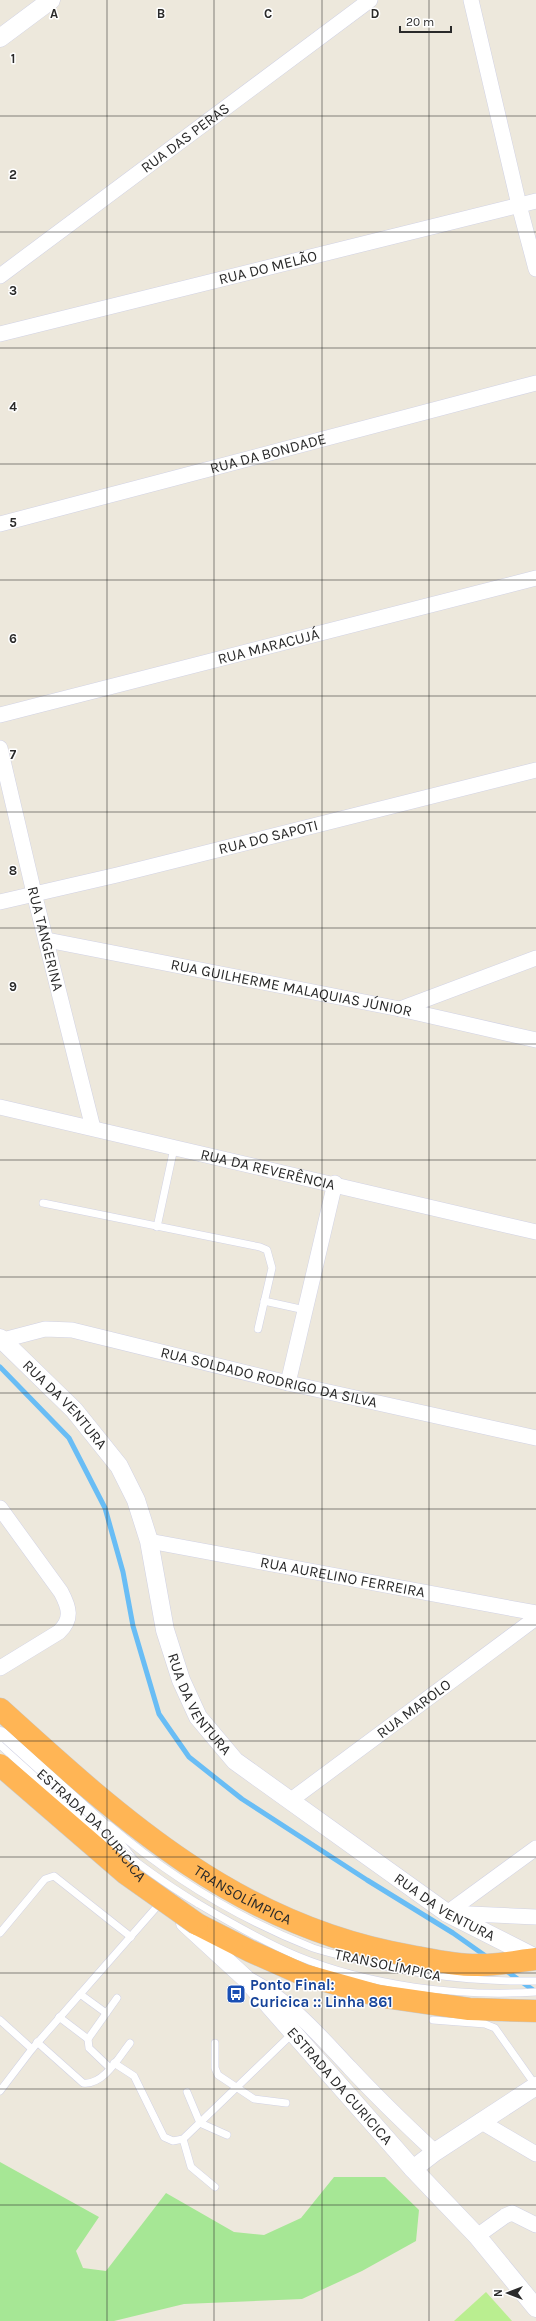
<svg xmlns="http://www.w3.org/2000/svg" width="536" height="2321" viewBox="0 0 536 2321" font-family="Karla,sans-serif">
<rect width="100%" height="100%" fill="#ede8dc"/>
<!-- green -->
<path fill="#a6e795" d="M0,2162L99,2217L76,2251L83,2268L106,2271L166,2193L234,2232L264,2235L301,2218L334,2177H385L419,2210L416,2241L362,2271L302,2299L184,2304L114,2321H0Z"/>
<!-- pitch -->
<path fill="#baee90" d="M486,2292L512,2321H454Z"/>
<g fill="none" stroke-linecap="round" stroke-linejoin="round">
<!-- stream -->
<g stroke="#69bdf5" stroke-width="5">
<path d="M0,1367L69,1438L105,1508L123,1572L133,1626L159,1714L189,1757L242,1799L367,1880L453,1933L487,1957"/>
<path d="M505,1970L536,1992"/>
</g>
<defs>
<g id="service">
<path d="M43,1203L260,1247L267,1250L272,1268L258,1329"/>
<path d="M157,1227L174,1148"/>
<path d="M264,1301L305,1310"/>
<path d="M109,1825C169,1876 239,1919 313,1948C325,1952 338,1955 351,1958C412,1975 472,1982 536,1981"/>
<path d="M197,1903C229,1922 262,1941 297,1956C370,1986 458,1997 536,1992"/>
<path d="M0,1933L45,1879L54,1876L131,1937"/>
<path d="M80,1994L106,2013"/>
<path d="M59,2017L88,2039"/>
<path d="M0,2020L32,2049"/>
<path d="M433,2020L485,2024L495,2028L536,2086"/>
<path d="M37,2042L83,2083C103,2086 119,2057 130,2043"/>
<path d="M215,2043V2068L218,2075L254,2099L286,2103"/>
<path d="M114,2063L134,2076L164,2137L173,2141L183,2139L293,2033"/>
<path d="M110,2068L89,2048L88,2039L117,1998"/>
<path d="M0,2091L32,2049L161,1902"/>
<path d="M187,2092L200,2123L227,2135"/>
<path d="M183,2139L191,2167L215,2187"/>
</g>
<g id="minor">
<path d="M471,0L519,205L536,269"/>
<path id="s1" d="M0,276L370,0"/>
<path id="s2" d="M0,334L536,201"/>
<path id="s3" d="M0,524L536,383"/>
<path id="s4" d="M0,715L536,578"/>
<path id="s5" d="M0,748L34,893L93,1128"/>
<path id="s6" d="M0,902L117,875L536,770"/>
<path id="s7" d="M47,940L400,1009L536,1040"/>
<path d="M400,1009L536,958"/>
<path id="s8" d="M0,1107L536,1232"/>
<path id="s9" d="M3,1340L45,1329L72,1330L288,1383L536,1438"/>
<path d="M288,1383L335,1183"/>
<path d="M0,1508L61,1592C69,1607 73,1619 59,1632L0,1668"/>
<path id="s10" d="M149,1541L536,1613"/>
<path id="s11" d="M291,1800L536,1618"/>
<path d="M447,1913L536,1848"/>
<path d="M448,1913L536,1917"/>
<path d="M250,1980C291,2002 318,2034 350,2068C377,2097 406,2125 435,2152"/>
<path d="M480,2121L536,2154"/>
<path d="M477,2236L505,2216L512,2213L536,2225"/>
</g>
<g id="tertiary">
<path d="M0,38L51,0"/>
<path id="s12" d="M0,1338L74,1410L119,1466L136,1500L149,1541L165,1630L181,1680L198,1717L235,1761L447,1913L536,1958"/>
<path id="s13" d="M0,1736L101,1827L145,1882"/>
<path id="s14" d="M185,1923L245,1978L413,2169L477,2236L536,2308"/>
<path d="M413,2169L435,2152L536,2086"/>
</g>
<g id="motorway">
<path id="s15" d="M0,1709C124,1822 240,1927 411,1956C433,1960 458,1966 481,1965C499,1965 518,1961 536,1959"/>
<path d="M197,1924L250,1951L304,1975L379,1996L469,2009L536,2011"/>
</g>
</defs>
<!-- service casing -->
<use href="#service" stroke="#d1d2e4" stroke-width="8"/>
<!-- minor casing -->
<use href="#minor" stroke="#d1d2e4" stroke-width="16"/>
<!-- tertiary casing -->
<use href="#tertiary" stroke="#d1d2e4" stroke-width="19"/>
<!-- motorway casing -->
<use href="#motorway" stroke="#c8c8c8" stroke-width="23"/>
<!-- service -->
<use href="#service" stroke="#fff" stroke-width="7"/>
<!-- minor -->
<use href="#minor" stroke="#fff" stroke-width="15"/>
<!-- tertiary -->
<use href="#tertiary" stroke="#fff" stroke-width="18"/>
<!-- motorway -->
<use href="#motorway" stroke="#ffb555" stroke-width="22"/>
<defs>
<path id="service-bridge" d="M0,1745C63,1802 124,1859 197,1903"/>
<path id="motorway-bridge" d="M0,1765L125,1873L197,1924"/>
</defs>
<!-- service-bridge casing -->
<use href="#service-bridge" stroke="#d1d2e4" stroke-width="8" stroke-linecap="butt"/>
<!-- motorway-bridge casing -->
<use href="#motorway-bridge" stroke="#c8c8c8" stroke-width="23" stroke-linecap="butt"/>
<!-- service-bridge -->
<use href="#service-bridge" stroke="#fff" stroke-width="7"/>
<!-- motorway-bridge -->
<use href="#motorway-bridge" stroke="#ffb555" stroke-width="22"/>
</g>
<!-- grid -->
<path fill="none" stroke="#2a2a2a" stroke-width="1" stroke-opacity="0.55" d="M107,0V2321M214,0V2321M322,0V2321M429,0V2321M0,116H536M0,232H536M0,348H536M0,464H536M0,580H536M0,696H536M0,812H536M0,928H536M0,1044H536M0,1160H536M0,1277H536M0,1393H536M0,1509H536M0,1625H536M0,1741H536M0,1857H536M0,1973H536M0,2089H536M0,2205H536"/>
<!-- icons -->
<defs>
<symbol id="bus-square" viewBox="-11 -11 22 22"><rect x="-9" y="-9" width="18" height="18" rx="4" fill="#1a4fb4" stroke="#fff"/><path d="M-5-6H5V4H4V6H2V4H-2V6H-4V4H-5ZM-3.5-4V0h7V-4ZM-3.5 1.2v1.5H-2V1.2ZM2 1.2v1.5H3.5V1.2Z" fill="#fff"/></symbol>
</defs>
<g fill-rule="evenodd">
<use href="#bus-square" x="225" y="1983" width="22" height="22"/>
</g>
<g text-anchor="middle" stroke-width="3" stroke-linejoin="round" paint-order="stroke">
<!-- street labels -->
<g font-size="15" fill="#2a2a2a" stroke="#fff">
<text dy="5" stroke="none"><textPath href="#s1" startOffset="231">RUA DAS PERAS</textPath></text>
<text dy="5" stroke="none"><textPath href="#s2" startOffset="276">RUA DO MELÃO</textPath></text>
<text dy="5" stroke="none"><textPath href="#s3" startOffset="277">RUA DA BONDADE</textPath></text>
<text dy="5" stroke="none"><textPath href="#s4" startOffset="277">RUA MARACUJÁ</textPath></text>
<text dy="5" stroke="none"><textPath href="#s6" startOffset="276">RUA DO SAPOTI</textPath></text>
<text dy="5" stroke="none"><textPath href="#s5" startOffset="196">RUA TANGERINA</textPath></text>
<text dy="5" stroke="none"><textPath href="#s7" startOffset="249">RUA GUILHERME MALAQUIAS JÚNIOR</textPath></text>
<text dy="5" stroke="none"><textPath href="#s8" startOffset="275">RUA DA REVERÊNCIA</textPath></text>
<text dy="5" stroke="none"><textPath href="#s9" startOffset="273">RUA SOLDADO RODRIGO DA SILVA</textPath></text>
<text dy="5" stroke="none"><textPath href="#s12" startOffset="93">RUA DA VENTURA</textPath></text>
<text dy="5" stroke="none"><textPath href="#s10" startOffset="197">RUA AURELINO FERREIRA</textPath></text>
<text dy="5" stroke="none"><textPath href="#s12" startOffset="429">RUA DA VENTURA</textPath></text>
<text dy="5" stroke="none"><textPath href="#s11" startOffset="153">RUA MAROLO</textPath></text>
<text dy="5" stroke="none"><textPath href="#s13" startOffset="128">ESTRADA DA CURICICA</textPath></text>
<text dy="5" stroke="none"><textPath href="#s15" startOffset="307">TRANSOLÍMPICA</textPath></text>
<text dy="5" stroke="none"><textPath href="#s12" startOffset="753">RUA DA VENTURA</textPath></text>
<text transform="translate(388 1965) rotate(12)" y="5">TRANSOLÍMPICA</text>
<text dy="5" stroke="none"><textPath href="#s14" startOffset="225">ESTRADA DA CURICICA</textPath></text>
</g>
<!-- transit labels -->
<g font-size="15" font-weight="bold" fill="#164399" stroke="#fff" text-anchor="start">
<text x="250" y="1990">Ponto Final:<tspan x="250" dy="17">Curicica :: Linha 861</tspan></text>
</g>
</g>
<g font-size="13" text-anchor="middle" font-weight="bold" fill="#2a2a2a" stroke="#fff" stroke-width="3" stroke-linejoin="round" paint-order="stroke">
<text x="54" y="18">A</text>
<text x="161" y="18">B</text>
<text x="268" y="18">C</text>
<text x="375" y="18">D</text>
<text x="13" y="63">1</text>
<text x="13" y="179">2</text>
<text x="13" y="295">3</text>
<text x="13" y="411">4</text>
<text x="13" y="527">5</text>
<text x="13" y="643">6</text>
<text x="13" y="759">7</text>
<text x="13" y="875">8</text>
<text x="13" y="991">9</text>
</g>
<!-- north arrow -->
<g transform="translate(508 2293) rotate(270)" stroke="#ffffff" stroke-width="3" paint-order="stroke">
<path d="M0-3L7 15L0 10L-7 15Z" fill="#2a2a2a"/>
<text y="-6" font-size="11" font-weight="bold" text-anchor="middle" fill="#2a2a2a">N</text>
</g>
<!-- scale -->
<path d="M400 26v6h51v-6" fill="none" stroke="#2a2a2a" stroke-width="2"/>
<text x="406" y="26" font-size="12" fill="#2a2a2a" stroke="#ffffff" stroke-width="3" paint-order="stroke">20 m</text>
</svg>
